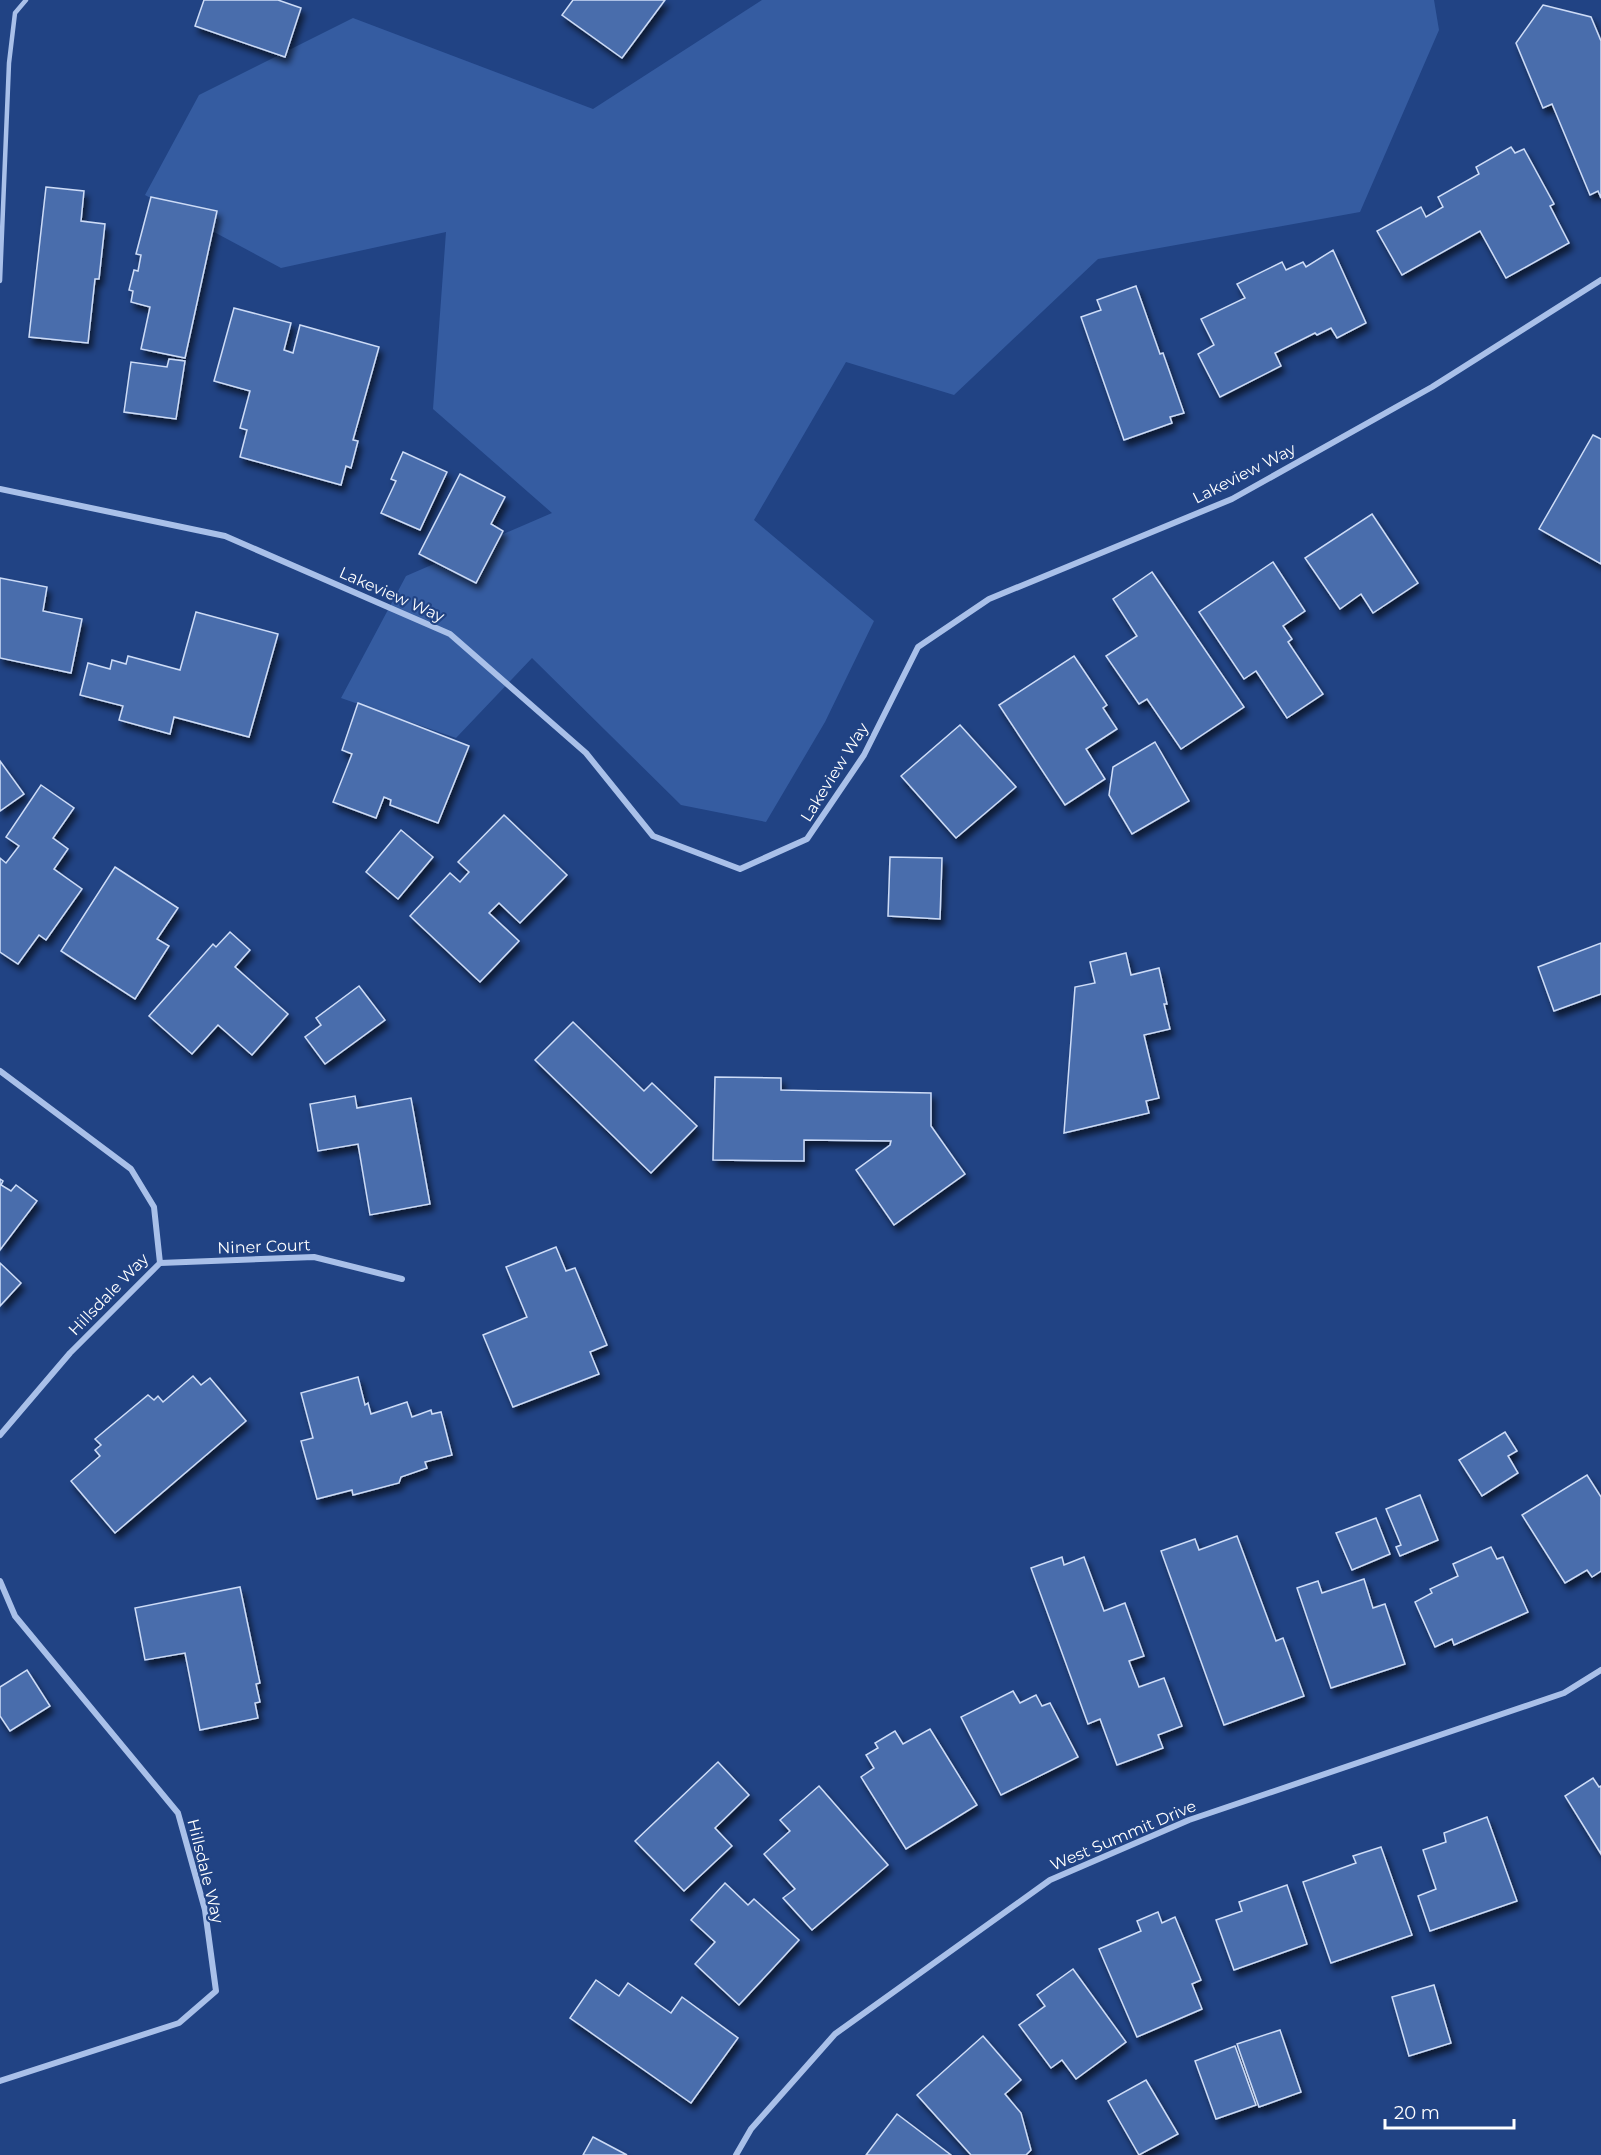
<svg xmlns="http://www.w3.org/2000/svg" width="1601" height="2155" viewBox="0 0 1601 2155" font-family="Montserrat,sans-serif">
<defs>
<filter id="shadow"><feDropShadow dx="3.5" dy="6" stdDeviation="3" flood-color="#0009"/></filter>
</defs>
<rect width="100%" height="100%" fill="#214384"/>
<!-- green -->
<path fill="#355ca1" d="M762,0H1434L1439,30L1360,212L1098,259L954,395L846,362L754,520L874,621L825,722L766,822L681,805L532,658L456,738L341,698L406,576L552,513L433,409L446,232L281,268L145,195L199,95L353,18L593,109Z"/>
<!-- building -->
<g fill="#4a6dac" stroke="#cddcf7" stroke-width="1.5" filter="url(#shadow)">
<path d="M204,0H278L301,8L285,57L195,26Z"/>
<path d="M573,0H665L622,58L562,15Z"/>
<path d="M1543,5L1591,17L1601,41V198L1598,191L1590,195L1552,104L1543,108L1516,43Z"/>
<path d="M1511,147L1515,153L1524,149L1554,204L1550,206L1569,243L1506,278L1480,231L1402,275L1377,231L1421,207L1426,217L1443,207L1438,197L1479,174L1476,167Z"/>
<path d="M46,187L84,191L81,221L105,224L99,279H95L88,343L29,337Z"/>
<path d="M151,197L217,211L185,358L141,349L150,307L131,302L133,291L129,290L134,270L138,271L141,255L136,254Z"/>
<path d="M1333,250L1366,323L1337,338L1331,328L1317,335L1315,333L1275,353L1281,366L1220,397L1198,354L1214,345L1201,319L1245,298L1237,284L1282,262L1286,270L1303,262L1306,267Z"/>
<path d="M1136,286L1160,354L1163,353L1184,413L1170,417L1172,423L1124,440L1081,317L1101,310L1097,300Z"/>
<path d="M234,308L291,323L284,350L293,353L300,325L379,347L353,440L358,441L351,468L346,466L341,485L240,457L247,430L240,428L250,391L214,381Z"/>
<path d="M169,359L185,361L176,419L124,412L131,362L167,367Z"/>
<path d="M1593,435L1601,439V564L1539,529Z"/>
<path d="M403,452L447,472L420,530L381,513L396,481L391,479Z"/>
<path d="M460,474L505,497L491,524L503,531L476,583L419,554Z"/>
<path d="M1372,514L1418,583L1373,613L1361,594L1340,609L1305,558Z"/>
<path d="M1273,562L1305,611L1283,626L1292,639L1288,642L1323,694L1287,718L1256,671L1244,679L1199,612Z"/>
<path d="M1152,572L1244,707L1181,749L1147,699L1139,704L1106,656L1137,636L1113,599Z"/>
<path d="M0,578L47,587L43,611L82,619L71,673L0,658Z"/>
<path d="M196,612L278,634L249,737L174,717L170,734L119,720L123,706L80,695L88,663L110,669L112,660L126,664L128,656L180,670Z"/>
<path d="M1074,656L1107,705L1103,708L1117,729L1086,749L1105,779L1065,805L999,705Z"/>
<path d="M358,703L469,746L438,823L390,805L391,800L384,797L376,818L333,802L352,754L342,750Z"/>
<path d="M960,725L1016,787L956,838L901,776Z"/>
<path d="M1155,742L1189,801L1132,834L1109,795L1113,767Z"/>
<path d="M0,761L24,794L0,811Z"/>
<path d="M41,785L74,808L53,838L68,849L54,869L82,889L46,940L39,935L18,964L0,952V858L6,863L19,846L6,837Z"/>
<path d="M504,815L567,875L520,923L499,903L489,913L519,941L480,982L410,916L450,873L460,882L469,872L458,862Z"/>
<path d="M401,830L433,857L398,899L366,872Z"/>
<path d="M890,857L942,858L940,919L888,916Z"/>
<path d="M115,867L178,908L157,939L169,946L135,999L61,951Z"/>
<path d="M230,932L250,950L235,967L288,1014L252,1055L218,1025L192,1054L149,1016L213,944L216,947Z"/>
<path d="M1601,943V994L1554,1011L1538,967Z"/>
<path d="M1126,953L1131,975L1159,968L1167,1004H1164L1170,1029L1144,1035L1159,1098L1146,1101L1149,1113L1064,1133L1075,987L1095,983L1090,962Z"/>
<path d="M359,986L385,1020L325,1064L305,1037L321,1025L316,1018Z"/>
<path d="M573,1022L644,1091L652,1083L697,1126L651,1173L535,1060Z"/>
<path d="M715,1077L781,1078V1090L931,1093V1126L965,1174L894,1225L856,1170L890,1145L891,1141L804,1140V1161L713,1160Z"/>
<path d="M355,1096L357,1108L411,1098L430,1204L370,1215L358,1144L318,1151L310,1104Z"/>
<path d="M0,1179L3,1181L1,1185L11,1191L16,1185L37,1201L0,1250Z"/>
<path d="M556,1247L566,1271L575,1268L607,1345L590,1352L599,1374L513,1407L483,1335L527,1317L506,1267Z"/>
<path d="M0,1263L21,1283L0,1306Z"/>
<path d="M193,1376L201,1385L210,1378L246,1421L115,1533L71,1481L100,1456L95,1450L101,1445L95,1439L148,1395L154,1400L158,1396L163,1402Z"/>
<path d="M358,1377L365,1405L368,1403L371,1414L407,1402L412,1417L431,1410L432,1414L441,1412L452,1455L425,1462L427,1468L401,1477L399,1483L353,1495L352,1490L317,1499L301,1441L313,1438L301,1393Z"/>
<path d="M1505,1432L1517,1451L1508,1456L1518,1473L1482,1496L1459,1460Z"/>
<path d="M1587,1475L1601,1497V1571L1592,1577L1587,1570L1565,1583L1522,1515Z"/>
<path d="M1420,1495L1438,1540L1400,1556L1396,1547L1401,1545L1386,1509Z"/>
<path d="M1376,1518L1390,1554L1352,1570L1336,1533Z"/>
<path d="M1237,1536L1276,1641L1283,1638L1304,1696L1224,1725L1161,1551L1195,1539L1199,1550Z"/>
<path d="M1491,1547L1497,1559L1503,1557L1528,1612L1454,1645L1452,1639L1435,1647L1415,1602L1432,1593L1430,1589L1458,1576L1453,1564Z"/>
<path d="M1062,1557L1064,1565L1084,1557L1104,1611L1125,1603L1144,1656L1129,1661L1139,1687L1164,1678L1182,1726L1158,1735L1163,1748L1117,1765L1100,1719L1088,1724L1031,1568Z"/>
<path d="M1364,1579L1373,1608L1385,1604L1405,1664L1331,1688L1297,1588L1318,1581L1322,1593Z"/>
<path d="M240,1587L260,1683L256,1684L260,1702L255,1703L258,1718L200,1730L185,1653L145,1660L135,1608Z"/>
<path d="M27,1670L50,1706L10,1731L0,1716V1687Z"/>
<path d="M1013,1691L1020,1703L1036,1695L1042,1706L1050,1703L1078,1757L1001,1795L961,1717Z"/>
<path d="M930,1729L977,1805L906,1849L861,1777L874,1768L866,1755L878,1748L875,1743L895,1731L903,1744Z"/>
<path d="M718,1762L749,1795L715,1828L732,1846L684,1891L635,1841Z"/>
<path d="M1593,1778L1599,1787L1601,1786V1854L1565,1796Z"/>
<path d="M819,1786L888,1865L812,1930L783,1898L795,1889L764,1854L790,1831L780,1820Z"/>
<path d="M1487,1817L1517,1901L1430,1931L1418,1896L1436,1889L1423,1850L1446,1842L1444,1833Z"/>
<path d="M1381,1847L1412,1935L1331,1963L1303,1882L1356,1863L1353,1856Z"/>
<path d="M725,1883L748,1905L754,1899L799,1940L739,2005L695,1964L715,1942L691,1920Z"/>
<path d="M1287,1885L1307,1944L1234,1970L1216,1920L1242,1911L1239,1902Z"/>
<path d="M1158,1912L1162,1923L1175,1917L1201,1980L1192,1984L1202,2009L1137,2037L1099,1949L1141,1931L1137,1921Z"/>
<path d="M1073,1969L1126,2042L1076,2079L1062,2060L1051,2068L1019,2025L1045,2006L1037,1995Z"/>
<path d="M596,1980L619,1996L628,1983L671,2013L682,1997L738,2038L691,2103L570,2018Z"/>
<path d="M1434,1985L1451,2043L1409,2056L1392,1997Z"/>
<path d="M1280,2030L1301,2092L1259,2107L1237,2044Z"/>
<path d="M983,2036L1021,2080L1005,2094L1021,2113L1031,2150L1026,2155H971L917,2095Z"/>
<path d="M1235,2046L1256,2105L1216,2119L1195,2061Z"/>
<path d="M1146,2080L1178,2134L1139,2155L1108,2101Z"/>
<path d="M897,2114L951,2155H866Z"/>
<path d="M593,2137L627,2155H583Z"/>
</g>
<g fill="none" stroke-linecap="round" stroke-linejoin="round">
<!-- lane -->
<path stroke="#a9c0e9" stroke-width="4.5" d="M0,281L9,63L15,13L26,0"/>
<!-- street -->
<g stroke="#a9c0e9" stroke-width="6">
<path d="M0,489L225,536L450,634L586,753L653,836L740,869L807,839L864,755L918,647L989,599L1232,499L1432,387L1601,280"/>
<path d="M0,1071L131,1169L154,1207L160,1263L70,1353L0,1435"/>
<path d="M160,1263L314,1257L402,1279"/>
<path d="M0,1581L15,1616L178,1813L205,1910L216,1991L179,2023L0,2081"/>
<path d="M736,2155L751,2129L835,2034L1050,1880L1189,1820L1564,1693L1601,1670"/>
</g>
</g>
<g text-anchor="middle" stroke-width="4.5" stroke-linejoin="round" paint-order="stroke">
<!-- street labels -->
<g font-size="16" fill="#fff" stroke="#214384">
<text transform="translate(1244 473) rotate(-27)" y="6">Lakeview Way</text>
<text transform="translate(392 594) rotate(24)" y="6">Lakeview Way</text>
<text transform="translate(834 772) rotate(-58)" y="6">Lakeview Way</text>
<text transform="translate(264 1246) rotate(-2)" y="6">Niner Court</text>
<text transform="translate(108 1294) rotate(-46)" y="6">Hillsdale Way</text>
<text transform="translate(1123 1835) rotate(-23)" y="6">West Summit Drive</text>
<text transform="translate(206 1871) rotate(76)" y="6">Hillsdale Way</text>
</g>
</g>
<!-- scale -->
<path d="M1385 2119v9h129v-9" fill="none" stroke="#ffffff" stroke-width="3"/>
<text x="1394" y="2119" font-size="18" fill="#ffffff" stroke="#214384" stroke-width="4.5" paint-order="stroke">20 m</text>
</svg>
